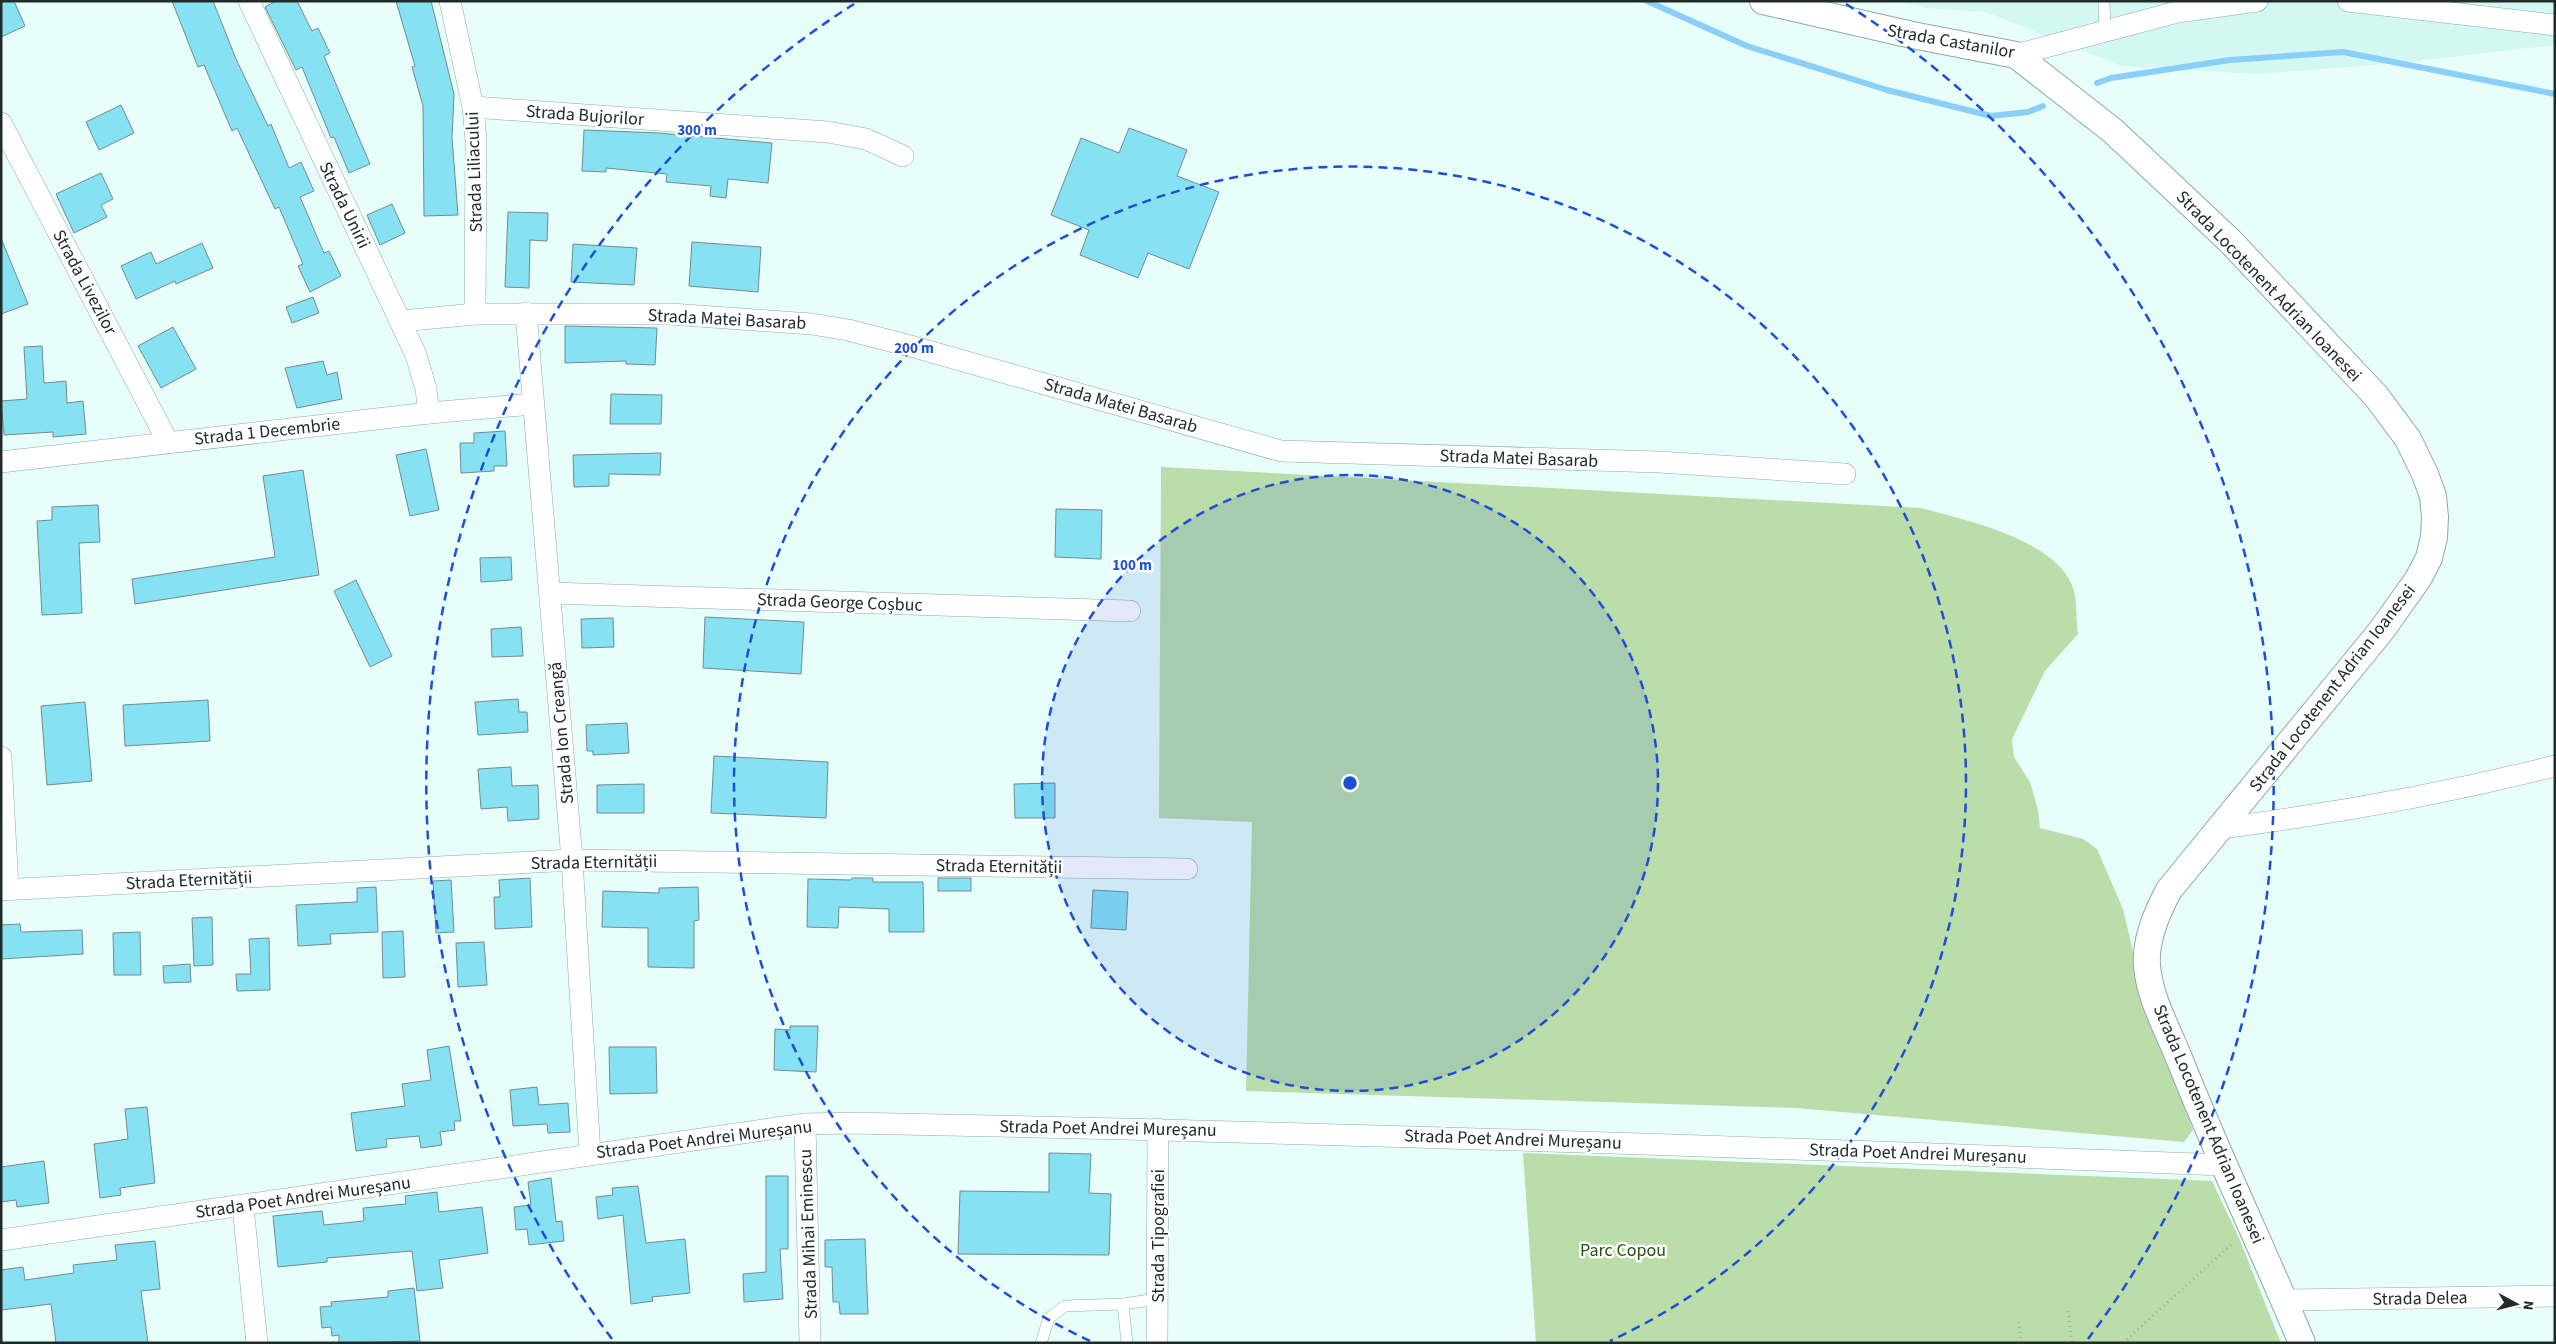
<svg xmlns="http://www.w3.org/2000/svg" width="2556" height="1344" viewBox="0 0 2556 1344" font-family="'Source Sans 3',sans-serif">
<rect width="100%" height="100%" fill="#e8fefa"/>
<!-- built -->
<path fill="#d3f8f3" d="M1898,1H2555V45L2390,64L2255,74L2121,66L1986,12L1927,8Z"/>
<!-- green -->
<g fill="#baddaa">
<path d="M1161,467L1921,508C1965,520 2060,540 2074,591C2077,604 2076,620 2078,634L2045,671L2012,739L2014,757L2030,782L2038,810L2040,828L2083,839L2097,849L2123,909L2147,1010L2193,1130L2184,1142L1796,1108L1246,1091L1252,822L1159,818Z"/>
<path d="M1523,1153L2212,1181L2239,1238L2281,1343H1536Z"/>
</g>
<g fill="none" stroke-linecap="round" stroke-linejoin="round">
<!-- stream -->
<g stroke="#89cff8" stroke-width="6">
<path d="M1647,1L1747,46L1887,90L1991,116L2028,112L2043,106"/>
<path d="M2097,83L2111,78L2230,60L2343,52L2555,94"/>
</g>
</g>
<!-- building -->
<g fill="#86e2f3" stroke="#738b90">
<path d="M1,1H14L25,26L1,37Z"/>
<path d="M172,1H213L236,59L268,126L271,124L289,168L301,162L314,191L300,197L324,253L329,251L341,276L310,292L298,266L303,264L279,207L275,209L237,128L232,131L204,65L198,67Z"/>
<path d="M276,1H297L312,31L318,28L330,53L324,56L370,164L349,173L334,137L331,138L302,67L296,70L265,7Z"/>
<path d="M396,1H431L454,94L452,138L458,215L424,216L423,106L412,67L415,66Z"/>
<path d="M121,105L134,133L99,150L86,122Z"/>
<path d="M1129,128L1187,150L1177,176L1219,192L1189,269L1148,253L1138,278L1080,255L1089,230L1051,215L1081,138L1119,153Z"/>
<path d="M584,130L659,133L772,143L768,183L728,179L726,198L710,196L711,186L666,182L667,174L606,168V172L582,171Z"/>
<path d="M101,173L113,199L101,205L107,217L74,233L56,194Z"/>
<path d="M392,204L405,233L380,245L367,215Z"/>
<path d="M508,212L548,213L547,241L530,240L529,288L505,287Z"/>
<path d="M1,238L28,304L1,314Z"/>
<path d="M692,242L761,247L758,292L689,286Z"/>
<path d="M202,243L213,268L176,284L175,281L136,299L121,266L151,252L156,264Z"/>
<path d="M573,244L637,248L634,285L571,282Z"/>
<path d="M313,297L319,313L292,323L286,307Z"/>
<path d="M565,326L657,328L655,365L626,364V361L565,363Z"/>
<path d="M173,327L196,369L161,388L138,346Z"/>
<path d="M42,346L44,383L66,381L67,403L83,401L86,434L53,437V432L4,435L1,401L27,399L24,347Z"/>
<path d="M323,361L327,375L337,372L342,399L297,408L285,368Z"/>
<path d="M611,394L662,395L661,424H610Z"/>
<path d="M505,431L507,466H494V471L461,473L460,443H474V433Z"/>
<path d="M426,449L439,510L410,516L396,455Z"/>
<path d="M661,453L660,475L609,474V486L574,487L573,455Z"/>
<path d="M303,470L319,575L135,604L132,579L275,557L263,476Z"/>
<path d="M98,505L100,542L79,543L82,613L42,615L37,521L52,520V507Z"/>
<path d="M1056,509L1102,510L1101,559L1055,557Z"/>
<path d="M511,557L512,580L481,582L480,558Z"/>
<path d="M356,580L392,656L370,667L334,591Z"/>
<path d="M705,617L804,622L801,674L703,668Z"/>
<path d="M613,618L614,647L582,648L581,619Z"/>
<path d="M521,627L523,656L492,657L491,629Z"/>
<path d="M518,699L519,712H527L528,732L478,735L475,702Z"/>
<path d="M208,700L210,741L125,746L123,705Z"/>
<path d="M85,702L92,781L47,785L41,706Z"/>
<path d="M627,723L629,753L593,755V751H587L586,725Z"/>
<path d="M714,756L828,762L826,818L711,813Z"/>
<path d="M511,767L512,786L538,785L539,819L508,821L507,807L481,809L478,769Z"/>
<path d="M1055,783V818H1015L1014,784Z"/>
<path d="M644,784V813H597V785Z"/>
<path d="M530,878L532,927L495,929L494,897H500L499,880Z"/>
<path d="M852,878H873V882H923L924,932H889V909L839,907L838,928L807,927L808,879L851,880Z"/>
<rect x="938" y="878" width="33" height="13"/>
<path d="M451,880L454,932L436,933L433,881Z"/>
<path d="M376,887L378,932L330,934L331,944L298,946L296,905L357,902V888Z"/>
<path d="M698,887L699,920L694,921V968L648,967V928L602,927L603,891L659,893V888Z"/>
<path d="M1093,890L1128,892L1126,930L1091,928Z"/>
<path d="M212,917L213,965L194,966L192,918Z"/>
<path d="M20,924L21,932L82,930L83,954L1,959V925Z"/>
<path d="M403,931L405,977L383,978L382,932Z"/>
<path d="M140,932L141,975H114L113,933Z"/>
<path d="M269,938L270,990L237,991L236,974H251L249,939Z"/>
<path d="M484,942L487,985L458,987L456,943Z"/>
<path d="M190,964L191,982L164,983L163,966Z"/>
<path d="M790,1026H818L816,1072L774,1070L775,1029L790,1030Z"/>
<path d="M449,1046L461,1121H454L455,1130L440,1132L442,1145L421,1148L419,1136L386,1139L387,1147L356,1151L351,1113L405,1106L402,1084L431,1080L427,1050Z"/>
<path d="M609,1047H656L657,1093L610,1094Z"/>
<path d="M537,1087L539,1105L568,1103L570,1132L548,1133L547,1124L513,1126L510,1090Z"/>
<path d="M147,1107L155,1183L120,1188L121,1195L100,1198L94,1144L128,1139L125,1109Z"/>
<path d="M1049,1153L1091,1154L1089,1193L1111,1194L1109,1255L958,1254L960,1191L1049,1192Z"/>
<path d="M44,1161L49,1203L17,1207L16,1200L1,1202V1167Z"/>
<path d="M766,1176H788V1249H780L783,1299L744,1302L743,1274L766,1272Z"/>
<path d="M551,1178L556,1222L562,1221L564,1241L529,1245L527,1229L516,1230L514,1207L531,1205L528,1182Z"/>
<path d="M638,1186L646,1243L685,1239L690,1293L652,1297L653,1301L631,1304L623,1215L598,1219L596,1197L613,1195L612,1188Z"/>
<path d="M437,1192L439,1212L482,1207L488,1253L439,1260L443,1288L417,1291L412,1251L327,1258V1262L278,1267L273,1216L322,1211L324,1225L364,1221L363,1208L406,1204L405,1196Z"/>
<path d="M865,1239L868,1314H840L839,1302H833L832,1267H825V1240Z"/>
<path d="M155,1241L160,1289L141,1291L148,1343H56L51,1304L1,1310V1270L23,1267L25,1280L74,1273L73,1265L117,1260L115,1245Z"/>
<path d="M414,1288L420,1341L339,1343V1335L332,1336L331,1327L322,1328L320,1307L332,1306L331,1302L388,1297V1291Z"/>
</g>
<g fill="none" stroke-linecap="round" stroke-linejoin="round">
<defs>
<g id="service">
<path d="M2104,1L2105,32"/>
<path d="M1123,1304L1127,1343"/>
<path d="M1041,1343L1049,1318L1065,1306L1123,1304L1157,1299"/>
</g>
<g id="minor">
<path d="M249,1L416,355L426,389L429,413"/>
<path d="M450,1L473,107L476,140L475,314"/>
<path d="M2348,1L2555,25"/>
<path d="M2016,55L2177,12L2257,1"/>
<path d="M473,107L828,132L866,139L903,156"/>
<path d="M1,123L168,442"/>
<path d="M526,313L572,860L590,1154"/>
<path d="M401,321L475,314H670L812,324L848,330L914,347L1281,451L1659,462L1845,474"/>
<path d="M1,462L429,413L533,404"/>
<path d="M550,593L1130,611"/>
<path d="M1,757L8,889"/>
<path d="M2220,828C2333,814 2444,794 2555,766"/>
<path d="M1,890L572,860L1187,869"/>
<path d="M805,1124L810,1343"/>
<path d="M243,1207L257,1343"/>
<path d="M1,1240L805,1124L850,1123C1308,1132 1765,1147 2223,1165"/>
<path d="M2284,1300L2555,1296"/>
<path d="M1157,1343L1158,1129"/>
</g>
<path id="tertiary" d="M1763,1L1912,35L2016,55L2113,131L2230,241L2376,396L2408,439L2425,474L2433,496L2435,517L2434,537L2429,558L2418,579L2381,631L2169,890C2157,912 2145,939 2147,965C2149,997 2167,1028 2179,1058C2217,1154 2262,1247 2302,1343"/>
</defs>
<!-- service casing -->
<use href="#service" stroke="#8fa8a5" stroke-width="12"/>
<!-- minor casing -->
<use href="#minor" stroke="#8fa8a5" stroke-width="22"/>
<!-- tertiary casing -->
<use href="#tertiary" stroke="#8fa8a5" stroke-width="28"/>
<!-- path -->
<g stroke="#9dafac" stroke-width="3" stroke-dasharray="1 4" stroke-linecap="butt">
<path d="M2068,1311L2072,1343"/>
<path d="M2019,1322L2021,1343"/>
<path d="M2123,1343L2234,1242"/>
</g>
<!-- service -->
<use href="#service" stroke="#fff" stroke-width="11"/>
<!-- minor -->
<use href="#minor" stroke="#fff" stroke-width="21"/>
<!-- tertiary -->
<use href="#tertiary" stroke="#fff" stroke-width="26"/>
</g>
<!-- distance rings -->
<circle cx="1350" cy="783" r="308" fill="#1d4ed8" fill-opacity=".12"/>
<g fill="none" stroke="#1d4ed8" stroke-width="2.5" stroke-dasharray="9 6">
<circle cx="1350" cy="783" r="308"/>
<path d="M1090 1341A616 616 0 1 1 1610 1341"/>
<path d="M612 1339A924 924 0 0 1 854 4M1846 4A924 924 0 0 1 2088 1339"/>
</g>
<g text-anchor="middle" stroke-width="5" stroke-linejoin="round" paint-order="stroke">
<!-- street labels -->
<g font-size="18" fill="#212c2a" stroke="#fff">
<text transform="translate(1951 41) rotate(10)" y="6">Strada Castanilor</text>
<text transform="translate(585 115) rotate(4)" y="6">Strada Bujorilor</text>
<text transform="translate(474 172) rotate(-92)" y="6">Strada Liliacului</text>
<text transform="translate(345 205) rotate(64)" y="6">Strada Unirii</text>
<text transform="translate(85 282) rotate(62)" y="6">Strada Livezilor</text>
<text transform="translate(2269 286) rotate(46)" y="6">Strada Locotenent Adrian Ioanesei</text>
<text transform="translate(727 319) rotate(3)" y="6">Strada Matei Basarab</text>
<text transform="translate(1121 405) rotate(16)" y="6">Strada Matei Basarab</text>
<text transform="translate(267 431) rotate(-6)" y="6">Strada 1 Decembrie</text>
<text transform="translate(1519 458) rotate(2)" y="6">Strada Matei Basarab</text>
<text transform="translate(840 602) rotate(2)" y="6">Strada George Coșbuc</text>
<text transform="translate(2332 688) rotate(-52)" y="6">Strada Locotenent Adrian Ioanesei</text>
<text transform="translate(561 733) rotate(-95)" y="6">Strada Ion Creangă</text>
<text transform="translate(594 862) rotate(-1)" y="6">Strada Eternității</text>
<text transform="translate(999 866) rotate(1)" y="6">Strada Eternității</text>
<text transform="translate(189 880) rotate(-3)" y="6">Strada Eternității</text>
<text transform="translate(2209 1124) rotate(67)" y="6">Strada Locotenent Adrian Ioanesei</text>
<text transform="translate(1108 1128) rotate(1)" y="6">Strada Poet Andrei Mureșanu</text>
<text transform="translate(704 1139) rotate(-7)" y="6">Strada Poet Andrei Mureșanu</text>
<text transform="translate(1513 1139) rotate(2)" y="6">Strada Poet Andrei Mureșanu</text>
<text transform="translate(1918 1153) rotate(2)" y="6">Strada Poet Andrei Mureșanu</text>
<text transform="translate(303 1197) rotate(-8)" y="6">Strada Poet Andrei Mureșanu</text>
<text transform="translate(808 1234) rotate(-92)" y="6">Strada Mihai Eminescu</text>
<text transform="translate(1158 1236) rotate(-90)" y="6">Strada Tipografiei</text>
<text transform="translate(2420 1298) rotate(-1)" y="6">Strada Delea</text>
</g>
<!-- park labels -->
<g font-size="18" fill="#294e12" stroke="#fff">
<text x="1623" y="1256">Parc Copou</text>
</g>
</g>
<circle cx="1350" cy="783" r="8" fill="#1d4ed8" stroke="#fff" stroke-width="2.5"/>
<g font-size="15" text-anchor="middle" font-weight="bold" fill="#1d4ed8" stroke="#fff" stroke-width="5" stroke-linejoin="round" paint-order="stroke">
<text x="697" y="135">300 m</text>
<text x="914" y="353">200 m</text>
<text x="1132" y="570">100 m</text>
</g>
<!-- border -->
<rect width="2556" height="1344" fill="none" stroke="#212c2a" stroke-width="5"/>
<!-- north arrow -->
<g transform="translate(2516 1304) rotate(97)" stroke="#ffffff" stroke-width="4" paint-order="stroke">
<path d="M0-4L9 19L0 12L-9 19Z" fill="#212c2a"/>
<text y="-8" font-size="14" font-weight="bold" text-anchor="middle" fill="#212c2a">N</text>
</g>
</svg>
